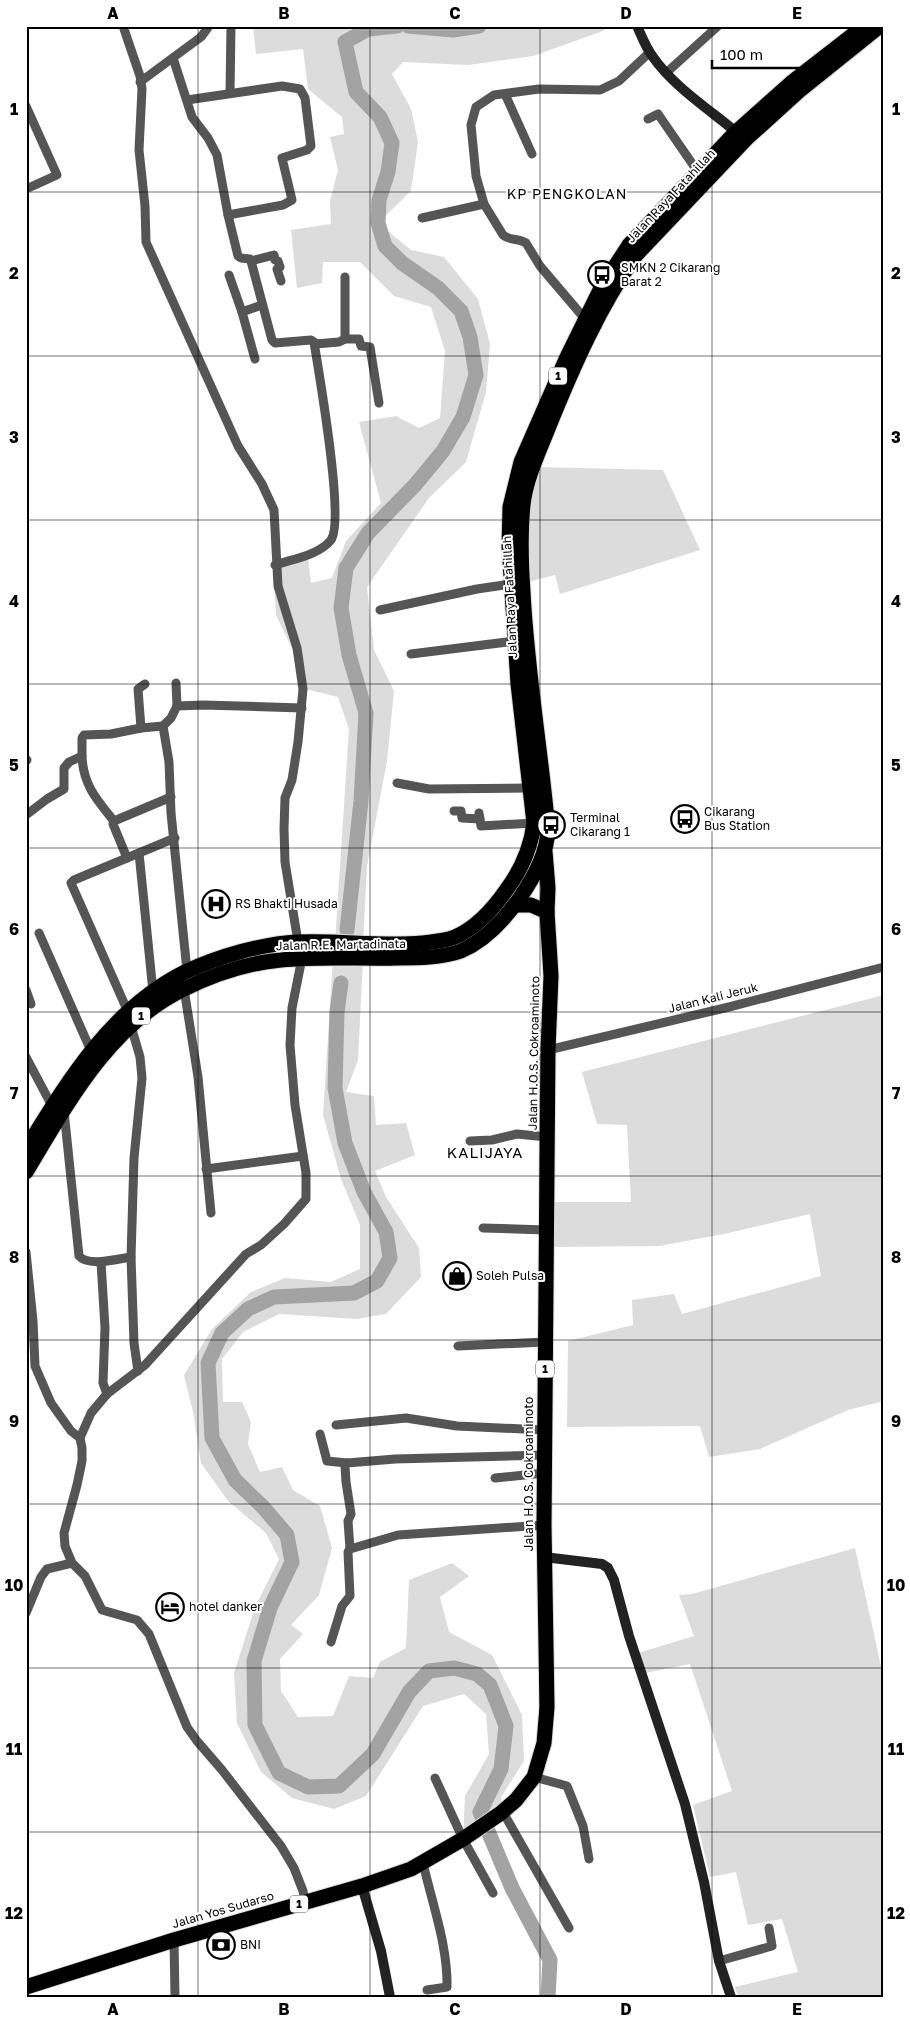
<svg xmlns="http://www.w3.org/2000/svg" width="910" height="2023" viewBox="0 0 910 2023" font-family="'Golos Text',sans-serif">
<rect width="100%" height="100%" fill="#fff"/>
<!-- green -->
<g fill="#dcdcdc">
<path d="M253,26H359L368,29L408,26L453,30L479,26H608L603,31L533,56L468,65L403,62L392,74L411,109L418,142L411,191L378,223L411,250L444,257L478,299L490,344L486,392L466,462L429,498L367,587L374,650L394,691L387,761L367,866L363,943L335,942L334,958L363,959L358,1060L346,1092L374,1096L376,1125L406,1123L415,1155L375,1171L386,1197L419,1248L421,1277L386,1314L357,1319L279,1314L243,1332L222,1359L223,1402H242L251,1422L248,1444L260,1472L282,1467L293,1490L320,1506L332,1548L319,1595L291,1625L303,1634L280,1659L281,1691L298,1717L333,1716L349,1676L373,1678L380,1662L406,1648L409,1580L452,1563L469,1576L440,1597L449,1632L492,1655L522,1715L524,1761L501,1797L503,1812L463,1839L465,1796L489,1754L486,1714L464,1694L423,1706L366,1796L334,1809L292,1798L261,1772L237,1723L234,1673L255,1607L279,1559L266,1533L228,1501L201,1463L193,1412L184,1375L212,1329L251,1292L285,1278L331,1282L360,1269V1225L341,1179L323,1115L333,958C250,955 167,982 111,1046C78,1084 52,1129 26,1172V1149L74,1072L91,1051L128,1012L153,992L187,971L253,948L298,942H335L349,729L338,697L301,688L294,653L276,615L273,568L308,558L311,583L332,578L346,541L381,503L359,422L396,416L419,428L440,418L445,351L431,307L394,296L360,262H323L322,283L297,288L291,230L331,224L330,201L338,170L330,137L344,134L342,117L308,89L303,49L256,54Z"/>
<path d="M538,467L663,470L700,550L560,594L555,575L528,582L526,522Z"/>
<path d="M884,995V1401L848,1410L760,1449L709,1457L700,1426L567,1427L568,1341L633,1325L632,1300L674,1294L682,1314L821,1276L810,1214L724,1234L659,1246L546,1247V1202H631L627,1125L597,1124L582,1072Z"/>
<path d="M855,1548L884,1680V1997H738L735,1987L798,1972L782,1919L748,1925L736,1872L710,1877L693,1805L732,1791L690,1664L645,1673L638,1653L694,1636L679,1595L692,1594Z"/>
</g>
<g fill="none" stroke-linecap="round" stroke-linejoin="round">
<!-- river -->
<g stroke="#a3a3a3" stroke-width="15">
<path d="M408,26L453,30L479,26"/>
<path d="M347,930L361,801L366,713L349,655L341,608L346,568L368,533L415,485L443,451L463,417L476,375L470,337L461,311L438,288L402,263L385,246L378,223L379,200L388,172L392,143L380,117L356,92L345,42L368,29L397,26"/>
<path d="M341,983L337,1012L335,1088L345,1143L364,1192L386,1232L390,1258L377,1281L354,1293L274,1297L248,1309L222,1333L208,1363L212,1438L235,1480L263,1507L287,1535L292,1562L270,1608L254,1661L255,1725L279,1773L308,1787L339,1786L373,1754L409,1692L429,1671L454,1668L477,1674L490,1685L506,1726L501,1769L480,1812L512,1888L550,1960L548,1997"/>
</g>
<defs>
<g id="highway">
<path d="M515,905H531L547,912"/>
<path d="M26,1149C68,1081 111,1009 185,972C219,956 261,944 298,942C339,940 381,947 422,943C433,942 445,941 455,937C478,927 494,908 507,889C521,870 531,847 534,823L518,684L509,546L510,507L521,462L567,357L601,288L629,245L736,132L791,83L858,31"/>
<path d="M26,1172C67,1104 109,1025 184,989C214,974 247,963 281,960C319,956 359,959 398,958C418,958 441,958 461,951C486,940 504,920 519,899C533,879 547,854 548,830C541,751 527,672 523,592C521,563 520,535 523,505C526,478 539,452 549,426C573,367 599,307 636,255L746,139L799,91L880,26"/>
<path d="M26,1987L174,1940L362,1886L411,1869L463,1839L501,1813L516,1800L534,1777L544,1743L547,1707L544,1525L548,1050L551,976L547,912L548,888L545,851"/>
</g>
</defs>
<!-- highway casing -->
<use href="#highway" stroke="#dbdbdb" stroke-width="17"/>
<!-- street -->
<g stroke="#555" stroke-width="9">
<path d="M123,26L140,76L142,89L139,150L145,206L146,242L238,446L262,484L274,510L278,586L297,648L303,689L298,742L292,780L285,798L284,829L285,862L298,942"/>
<path d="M173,58L192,117L208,138L217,155L228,215L238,256L241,258L250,259L251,261L272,340L275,343L311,340L314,342C319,374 345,520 331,540C319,555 293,559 275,565"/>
<path d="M666,73L718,26"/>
<path d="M140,82L201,37L209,26"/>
<path d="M230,93L231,26"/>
<path d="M505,94L532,154"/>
<path d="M187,100L282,86L300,89L305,98L311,146L307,150L282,158L292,200L283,205L228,215"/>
<path d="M26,106L57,175L26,189"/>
<path d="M648,119L658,114L698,172"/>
<path d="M422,218L484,204"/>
<path d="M251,261L274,255L275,260L278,261L280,267L277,269L281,281"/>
<path d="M229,275L242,312"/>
<path d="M585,319L540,266L526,243C519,238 510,241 503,235L484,204L476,176L471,125L476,107L494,95L539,89L600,90L619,81L650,52"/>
<path d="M345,339H359L361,346L370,347L379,403"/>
<path d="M315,344L339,342L345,339V277"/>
<path d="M255,359L242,312L262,305"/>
<path d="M380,610L477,589L511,584"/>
<path d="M411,654L515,641"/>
<path d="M176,683L177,706"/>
<path d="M163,726L169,762L171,813L187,971"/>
<path d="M141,728L138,689L145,684"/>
<path d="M82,756C83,785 97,800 114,821"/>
<path d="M26,760H27"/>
<path d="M397,783L429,789L530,788"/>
<path d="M454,811H461L462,818L480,819"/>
<path d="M479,813L481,826L534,823"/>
<path d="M26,815L47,799L64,789V768L69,762L82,756V738L84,735L111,734L141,728L163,726L171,718L177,706L203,705L302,708"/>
<path d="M139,853L153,992"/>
<path d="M127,858L113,824L114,821L171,797"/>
<path d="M39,933L91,1051"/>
<path d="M184,989L198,1077L211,1213"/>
<path d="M26,990L31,1004"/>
<path d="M128,1012L71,883L74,880L175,838"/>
<path d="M131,1026L140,1057L142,1078L134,1158L131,1257L134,1343L138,1371"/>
<path d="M548,1050L729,1007L884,967"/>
<path d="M26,1057L52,1106"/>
<path d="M64,1111L79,1256C88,1267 118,1259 131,1257"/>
<path d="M470,1141L492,1140L517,1134L547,1137"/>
<path d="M206,1169L303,1156"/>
<path d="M483,1228L546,1230"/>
<path d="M26,1252L33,1321L35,1366L51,1403L71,1431L80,1438L82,1448V1461L77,1485L64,1533L65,1546L72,1563L85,1576L102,1610L137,1620L149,1634L187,1727L197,1741L222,1770L281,1846L294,1868L303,1891L305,1902"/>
<path d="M101,1262L105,1328L103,1383L107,1394"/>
<path d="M458,1346L545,1342"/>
<path d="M336,1425L406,1418L457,1426L544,1430"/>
<path d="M320,1434L327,1461L347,1463"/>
<path d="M80,1438L91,1413L107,1394L145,1365L246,1254L261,1245L284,1224L306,1199V1173L295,1105L290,1045L292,1008L302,958"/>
<path d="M495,1478L544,1473"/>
<path d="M350,1549L348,1521L351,1514L346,1482L345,1466L347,1463L395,1459L544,1455"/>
<path d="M26,1613L41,1577L47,1569L72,1563"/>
<path d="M331,1642L342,1606L350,1596L348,1552L350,1549L398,1535L544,1525"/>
<path d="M534,1777L567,1786L583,1826L589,1859"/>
<path d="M435,1778L463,1839L493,1893"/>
<path d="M503,1812L569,1928"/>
<path d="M423,1863C432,1903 448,1946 447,1987L427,1990"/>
<path d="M174,1940L175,1997"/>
<path d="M719,1961L772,1946L769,1928"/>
</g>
<!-- secondary -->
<g stroke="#222" stroke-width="10">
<path d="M637,26C642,37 646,48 653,57C673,86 710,110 736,132"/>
<path d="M544,1557L602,1564L608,1568L614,1580L629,1636L685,1804L704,1882L719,1961L731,1997"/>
<path d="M362,1886L381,1951L390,1997"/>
</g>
<!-- highway -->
<use href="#highway" stroke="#000" stroke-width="15"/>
</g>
<!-- grid -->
<path fill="none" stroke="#000" stroke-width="1" stroke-opacity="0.55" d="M198,26V1997M370,26V1997M540,26V1997M712,26V1997M26,192H884M26,356H884M26,520H884M26,684H884M26,848H884M26,1012H884M26,1176H884M26,1340H884M26,1504H884M26,1668H884M26,1832H884"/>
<!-- icons -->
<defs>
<symbol id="bus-ring" viewBox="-11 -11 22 22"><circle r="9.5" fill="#fff" stroke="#000" stroke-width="1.5"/><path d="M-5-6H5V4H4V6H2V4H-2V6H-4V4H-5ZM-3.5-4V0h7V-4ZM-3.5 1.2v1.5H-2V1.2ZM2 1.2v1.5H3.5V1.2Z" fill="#000"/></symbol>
<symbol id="hospital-ring" viewBox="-11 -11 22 22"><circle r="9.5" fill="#fff" stroke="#000" stroke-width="1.5"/><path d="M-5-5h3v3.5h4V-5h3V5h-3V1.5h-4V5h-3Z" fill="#000"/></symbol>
<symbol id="shop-ring" viewBox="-11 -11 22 22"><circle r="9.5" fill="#fff" stroke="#000" stroke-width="1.5"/><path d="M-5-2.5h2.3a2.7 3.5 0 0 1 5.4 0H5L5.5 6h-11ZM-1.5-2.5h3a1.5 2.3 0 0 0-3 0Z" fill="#000"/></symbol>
<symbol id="hotel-ring" viewBox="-11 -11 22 22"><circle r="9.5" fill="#fff" stroke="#000" stroke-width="1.5"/><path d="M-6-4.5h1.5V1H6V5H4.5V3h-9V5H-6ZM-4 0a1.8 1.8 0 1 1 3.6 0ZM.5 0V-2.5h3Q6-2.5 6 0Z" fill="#000"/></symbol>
<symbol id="bank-ring" viewBox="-11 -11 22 22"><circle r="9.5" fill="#fff" stroke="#000" stroke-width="1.5"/><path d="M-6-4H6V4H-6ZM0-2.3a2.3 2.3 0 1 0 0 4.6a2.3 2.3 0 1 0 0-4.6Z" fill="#000"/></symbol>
</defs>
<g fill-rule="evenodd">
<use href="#bus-ring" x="586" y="259" width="32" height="32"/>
<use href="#bus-ring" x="669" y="803" width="32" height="32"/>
<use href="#bus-ring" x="535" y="809" width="32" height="32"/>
<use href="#hospital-ring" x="200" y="888" width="32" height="32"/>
<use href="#shop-ring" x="441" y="1260" width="32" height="32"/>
<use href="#hotel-ring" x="154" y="1591" width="32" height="32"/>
<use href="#bank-ring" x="205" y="1929" width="32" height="32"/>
</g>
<g text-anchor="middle" stroke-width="4" stroke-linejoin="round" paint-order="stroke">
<!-- shield labels -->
<g fill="#fff" stroke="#4c4c4c" stroke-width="1">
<rect x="549" y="367.5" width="18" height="17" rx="4"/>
<rect x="132" y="1007.5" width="18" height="17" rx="4"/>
<rect x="536" y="1360.5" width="18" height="17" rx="4"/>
<rect x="290" y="1895.5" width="18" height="17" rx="4"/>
</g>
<g font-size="11" font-weight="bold" fill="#000">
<text x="558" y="380">1</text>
<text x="141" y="1020">1</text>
<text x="545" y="1373">1</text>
<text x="299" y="1908">1</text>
</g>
<!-- street labels -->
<g font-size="12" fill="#000" stroke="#fff">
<text transform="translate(671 196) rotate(-47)" y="4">Jalan Raya Fatahillah</text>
<text transform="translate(510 597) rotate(-93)" y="4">Jalan Raya Fatahillah</text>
<text transform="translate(341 945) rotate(-1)" y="4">Jalan R.E. Martadinata</text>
<text transform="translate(713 998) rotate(-14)" y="4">Jalan Kali Jeruk</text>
<text transform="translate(534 1053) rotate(-89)" y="4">Jalan H.O.S. Cokroaminoto</text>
<text transform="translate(529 1474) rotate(-90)" y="4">Jalan H.O.S. Cokroaminoto</text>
<text transform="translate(223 1910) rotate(-16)" y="4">Jalan Yos Sudarso</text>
</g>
<!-- poi labels -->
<g font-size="12" fill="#000" stroke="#fff" text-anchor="start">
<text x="621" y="272">SMKN 2 Cikarang<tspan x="621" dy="14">Barat 2</tspan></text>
<text x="704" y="816">Cikarang<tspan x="704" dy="14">Bus Station</tspan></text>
<text x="570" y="822">Terminal<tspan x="570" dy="14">Cikarang 1</tspan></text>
<text x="235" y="908">RS Bhakti Husada</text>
<text x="476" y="1280">Soleh Pulsa</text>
<text x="189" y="1611">hotel danker</text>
<text x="240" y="1949">BNI</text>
</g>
<!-- neighbourhood labels -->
<g font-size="14" letter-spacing="1" fill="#000" stroke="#fff">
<text x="567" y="199">KP PENGKOLAN</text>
</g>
<!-- quarter labels -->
<g font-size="15" letter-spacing="1" fill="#000" stroke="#fff">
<text x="485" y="1158">KALIJAYA</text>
</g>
</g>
<!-- border -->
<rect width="910" height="2023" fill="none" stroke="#ffffff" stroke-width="55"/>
<!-- scale -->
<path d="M712 60v8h124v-8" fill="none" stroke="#000000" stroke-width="2.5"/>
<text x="720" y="60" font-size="15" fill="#000000" stroke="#ffffff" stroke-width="4" paint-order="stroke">100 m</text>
<rect x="28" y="28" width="854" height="1968" fill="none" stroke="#000" stroke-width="2"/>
<g font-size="16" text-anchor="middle" font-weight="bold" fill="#000">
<text x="113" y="19">A</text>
<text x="284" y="19">B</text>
<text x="455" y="19">C</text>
<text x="626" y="19">D</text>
<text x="797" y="19">E</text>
<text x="14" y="115">1</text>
<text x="896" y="115">1</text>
<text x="14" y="279">2</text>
<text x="896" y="279">2</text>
<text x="14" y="443">3</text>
<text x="896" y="443">3</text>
<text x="14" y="607">4</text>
<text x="896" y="607">4</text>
<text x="14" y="771">5</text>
<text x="896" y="771">5</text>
<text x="14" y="935">6</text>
<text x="896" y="935">6</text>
<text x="14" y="1099">7</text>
<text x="896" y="1099">7</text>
<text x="14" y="1263">8</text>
<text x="896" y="1263">8</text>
<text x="14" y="1427">9</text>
<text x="896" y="1427">9</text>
<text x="14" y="1591">10</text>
<text x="896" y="1591">10</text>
<text x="14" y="1755">11</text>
<text x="896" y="1755">11</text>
<text x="14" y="1919">12</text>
<text x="896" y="1919">12</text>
<text x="113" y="2015">A</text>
<text x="284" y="2015">B</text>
<text x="455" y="2015">C</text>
<text x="626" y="2015">D</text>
<text x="797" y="2015">E</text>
</g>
</svg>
